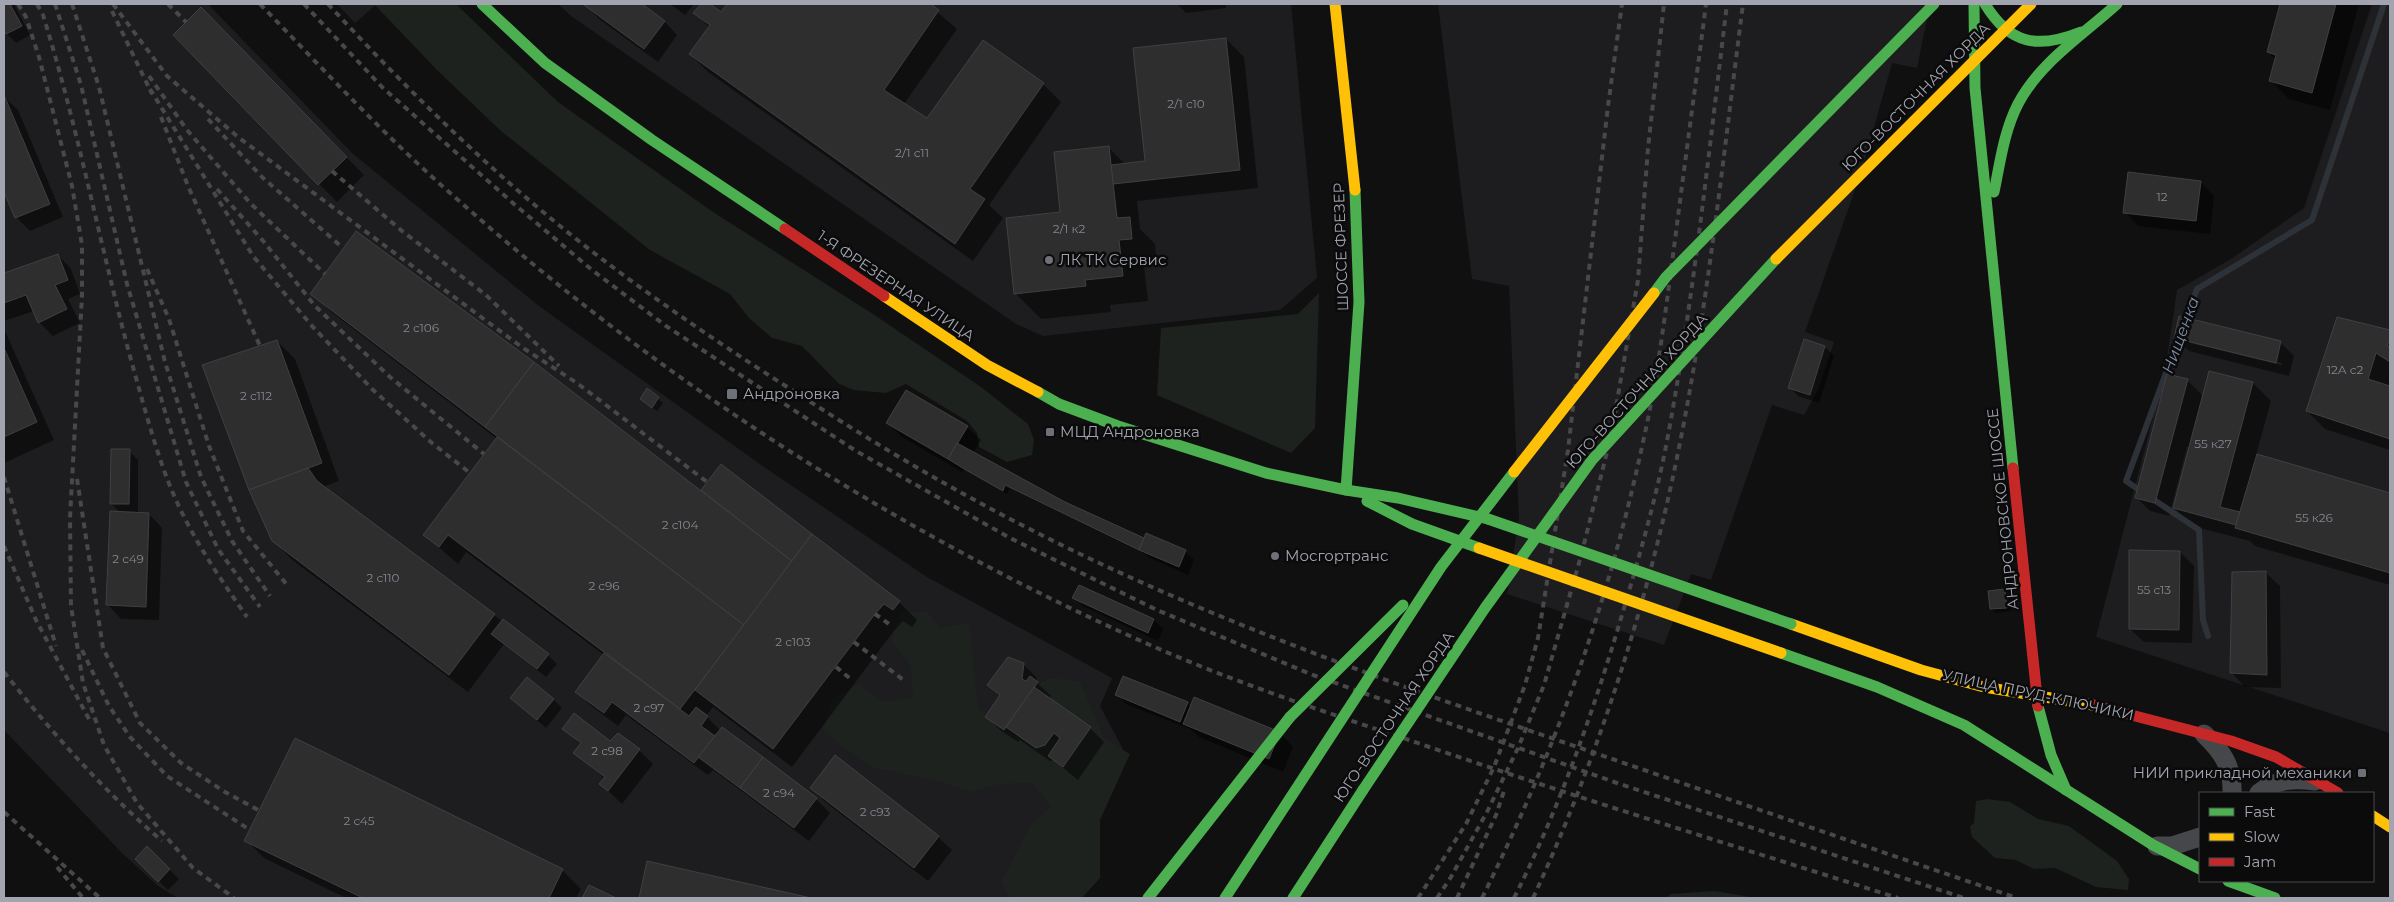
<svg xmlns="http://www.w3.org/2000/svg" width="2394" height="902" viewBox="0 0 2394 902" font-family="Montserrat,sans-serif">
<rect width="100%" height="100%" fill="#101011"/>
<!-- built -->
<g fill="#1d1d1f">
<path d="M4,4H208L352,153L539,306L764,467L927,577L1112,678L1100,706L1123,749L1078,847L1047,898H178L158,886L123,854L4,730Z"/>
<path d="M337,4H377L355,23Z"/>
<path d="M558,4H1291L1317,278L1280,310L1043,336L1016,324L571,16Z"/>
<path d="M1438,4H1930L1917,68L1892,63L1862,170L1805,332L1834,342L1818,390L1804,415L1772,405L1711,580L1691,574L1664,645L1507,594L1519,518L1509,286L1472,279Z"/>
<path d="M2372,4H2390V733L2096,637L2165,371L2177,290L2231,259L2304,208Z"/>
</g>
<!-- green -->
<g fill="#1d221e">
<path d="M374,4H456L558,102L710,210L876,316L981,387L1028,424L1034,440L1032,455L1007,462L979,447L977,433L967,421L906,384L886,393L854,390L839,384L802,346L772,338L749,318L730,294L650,250L501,131L436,69Z"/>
<path d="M1319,293L1315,428L1291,453L1157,395L1161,328L1298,314Z"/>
<path d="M900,612H927L940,628L969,623L978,708C1009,736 1018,742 1059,740L1039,717L1024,691L1051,678L1080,682L1104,738L1130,754L1100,820V878L1082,898H1011L1001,882L1030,826L1051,806L1032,783L999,784L970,792L938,781L875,768L846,750L824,730L831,699L858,684L884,702L913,697L911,666L892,641Z"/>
<path d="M1987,799L2010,802L2038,819L2069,826L2117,861L2129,879L2128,890L2096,887L2055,868L2034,869L2016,860L1995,858L1972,837L1970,827L1974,823L1976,801Z"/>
<path d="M1715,891L1756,898H1666L1671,894Z"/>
</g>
<!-- shadow -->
<g fill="#0007" fill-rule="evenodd">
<path d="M4,4H14L30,35L16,43L7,34L4,27Z"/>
<path d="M587,4H640L664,21L677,35L658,62L599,19L586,5Z"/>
<path d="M670,4H694L685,15Z"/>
<path d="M703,4H707L721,14L728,4H928L957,29L904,104L927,120L983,42L1043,84L1061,102L989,205L1003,218L973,261L708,72L690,54L710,28L695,13Z"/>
<path d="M1177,4H1226V8L1186,13Z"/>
<path d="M2282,4H2359L2330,110L2289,99L2271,81L2276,60L2268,52Z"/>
<path d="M219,27L364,175L337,202L319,184Z"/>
<path d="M1226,39L1244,57L1258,188L1137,201L1140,229L1155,244L1157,264L1144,266L1148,301L1110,305L1111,312L1041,319L1015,293L1062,213L1108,147L1126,165L1146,162Z"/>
<path d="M4,97L18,110L63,217L30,231L16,217L4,188Z"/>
<path d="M2200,182L2214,196L2210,234L2138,226L2125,212Z"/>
<path d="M58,255L71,269L80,294L68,299L80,323L53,336L39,322L34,311L4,321V275Z"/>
<path d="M312,293L706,494L899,602L917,620L912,627L903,621L893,632L792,767L713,707L706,716L721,731L723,729L816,799L830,813L809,841L713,770L708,775L626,715L618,726L590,705L576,691L604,655L466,552L458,564L425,535L497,439L330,311Z"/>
<path d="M4,329L54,440L4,463Z"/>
<path d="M2387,332H2390V450L2325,429L2307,411Z"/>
<path d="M2175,337L2280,342L2294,356L2289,376L2189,351ZM2190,340L2282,363L2281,365L2190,343Z"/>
<path d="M277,341L295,359L339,481L325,486L328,491L548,655L557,664L546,677L504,644L468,692L291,559L273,540Z"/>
<path d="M1805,341L1825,347L1834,356L1819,403L1798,396L1789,387Z"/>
<path d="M2187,380L2203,396L2253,383L2271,401L2256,455L2390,495V585L2255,546L2250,541L2192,526L2174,508L2190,447H2187L2169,516L2150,511L2136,497Z"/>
<path d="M647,390L663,403L657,411L645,403Z"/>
<path d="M888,423L967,427L981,440L973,453L1064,503L1143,539L1185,551L1194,560L1188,575L1150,558L1145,554L1010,488L1007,494L964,469L962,472L902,437Z"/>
<path d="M129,451L138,460V514H149L162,528L159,620L121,619L108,605L121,513L111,504Z"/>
<path d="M2180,552L2194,566L2192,643L2144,642L2130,629Z"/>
<path d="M2266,573L2280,586L2281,688L2245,687L2232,673Z"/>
<path d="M1080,587L1154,620L1163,629L1158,641L1083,606L1074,597Z"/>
<path d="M2004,590L2009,595L2011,611L1995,613L1991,609Z"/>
<path d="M1023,664L1037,678L1036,682L1051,696L1049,699L1090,728L1104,742L1078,780L1054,760L1050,761L1020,740L1018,742L1000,730L987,717L1001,697L989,685Z"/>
<path d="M1124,678L1187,704L1191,707L1280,733L1293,747L1283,772L1199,737L1190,729L1126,704L1117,694Z"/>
<path d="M511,698L553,699L562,708L546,728Z"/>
<path d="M564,729L611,743L618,734L639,750L653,764L622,804L601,784L605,779L575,753L581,745Z"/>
<path d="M295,740L563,871L581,889L576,898H346L264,858L246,840Z"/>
<path d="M835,757L938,837L952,850L928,881L825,802L812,788Z"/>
<path d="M147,848L179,879L168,890L145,868Z"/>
<path d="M648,863L806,898H640Z"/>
</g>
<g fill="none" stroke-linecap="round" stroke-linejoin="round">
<!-- stream -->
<path stroke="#2c3238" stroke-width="6" d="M2208,636L2203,620L2199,530L2126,481L2197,289L2312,220L2384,4"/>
</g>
<!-- building -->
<g fill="#2e2e2f" stroke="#404044">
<path d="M4,4H10L22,26L6,34L4,30Z"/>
<path d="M585,4H642L665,21L644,49L584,5Z"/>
<path d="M701,4H710L721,12L727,4H931L939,10L884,90L927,118L983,40L1044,83L970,189L985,199L955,244L689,54L710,25L693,13Z"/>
<path d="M2280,4H2336L2312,93L2269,81L2276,55L2267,52Z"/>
<path d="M201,7L347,157L318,185L173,35Z"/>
<path d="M1226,38L1240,170L1113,184L1111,165L1145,161L1133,48Z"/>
<path d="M4,95L50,204L15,218L4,192Z"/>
<path d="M1109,146L1117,218L1130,217L1132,239L1119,240L1123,276L1085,280L1086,286L1014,294L1006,218L1060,212L1054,152Z"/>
<path d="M2128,172L2201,181L2196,221L2123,213Z"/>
<path d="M356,231L534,362L485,427L310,294Z"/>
<path d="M58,254L68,280L55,285L67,309L38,323L26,295L4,303V273Z"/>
<path d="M2179,316L2281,341L2276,363L2174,338Z"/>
<path d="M2337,317L2390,330V341L2387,345L2390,347V362L2376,353L2368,379L2390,386V439L2306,411Z"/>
<path d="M1804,339L1825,346L1810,395L1788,388Z"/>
<path d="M277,340L322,463L249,490L202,365Z"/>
<path d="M4,348L37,422L4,437Z"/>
<path d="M534,362L792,561L744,625L485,427Z"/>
<path d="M2209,371L2253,382L2220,507L2240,512L2236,525L2173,508Z"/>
<path d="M2167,374L2188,379L2155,503L2135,498Z"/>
<path d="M647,388L659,397L652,408L640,399Z"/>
<path d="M906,390L968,426L948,459L886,423Z"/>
<path d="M497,437L744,625L680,709L448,535L439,547L423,535Z"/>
<path d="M957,443L1065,502L1144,538L1139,550L1005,485L1003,491L966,470L948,459Z"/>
<path d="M111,449H130L129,504H110Z"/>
<path d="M2257,454L2390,493V573L2235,528Z"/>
<path d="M721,464L812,534L792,561L701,490Z"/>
<path d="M308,468L317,481L495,614L449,675L272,541L249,490Z"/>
<path d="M110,511L149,513L146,607L106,605Z"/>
<path d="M1146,533L1186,550L1179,567L1139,550Z"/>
<path d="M812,534L900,601L893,610L884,604L875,614L773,749L695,690Z"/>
<path d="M2129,550L2180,551L2179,630L2129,629Z"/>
<path d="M2266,571L2267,675L2230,673L2232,572Z"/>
<path d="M1079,585L1154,619L1148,633L1072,598Z"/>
<path d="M2005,589L2007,608L1990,609L1988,591Z"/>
<path d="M503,619L549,654L537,669L491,634Z"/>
<path d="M604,653L689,716L696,707L708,716L701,726L715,736L694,763L612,702L604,713L575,692Z"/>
<path d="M1008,657L1024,663L1022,679L1026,681L1030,676L1038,682L1004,730L985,717L1000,695L987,685Z"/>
<path d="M1123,676L1188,702L1180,722L1115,695Z"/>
<path d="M527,677L554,699L537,720L510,698Z"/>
<path d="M1034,687L1091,727L1063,767L1048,756L1060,738L1054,733L1045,745L1036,748L1006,727Z"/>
<path d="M1194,697L1280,732L1269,759L1183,724Z"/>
<path d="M574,713L610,741L618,733L640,749L608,791L599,784L605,777L573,753L581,743L562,729Z"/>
<path d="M722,727L763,757L740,788L698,757Z"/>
<path d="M295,738L563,869L549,898H363L244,841Z"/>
<path d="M835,755L939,836L914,868L810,788Z"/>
<path d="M763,757L817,798L794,828L740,788Z"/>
<path d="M147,846L170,869L158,882L135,859Z"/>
<path d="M647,861L811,898H639Z"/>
<path d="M589,885L616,898H582Z"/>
</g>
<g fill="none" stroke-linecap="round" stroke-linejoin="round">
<!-- street -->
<g stroke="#46474a" stroke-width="19">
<path d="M2204,734C2222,751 2233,767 2232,793"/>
<path d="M2259,793C2276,779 2294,778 2315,781"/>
<path d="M2157,846H2172L2200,837"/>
</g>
<!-- fast -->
<g stroke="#4caf50" stroke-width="11">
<path d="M482,4L545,63L652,140L785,229"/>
<path d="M1974,4L1975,88L2013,468"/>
<path d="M1985,4C2010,45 2038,49 2081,32"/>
<path d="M1994,192C2000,163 2004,131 2018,104C2040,62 2083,35 2117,4"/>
<path d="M1038,392L1059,404L1118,426L1266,473L1346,490L1398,498L1488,519"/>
<path d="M1346,490L1359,302L1355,190"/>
<path d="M1367,501L1412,524L1479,548"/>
<path d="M1781,653L1877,687L1964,725L2153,845L2200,869"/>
<path d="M2038,706L2051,755L2066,790"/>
<path d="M2228,881L2275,898"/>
<path d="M1148,898L1290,717"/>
<path d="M1293,898L1363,790"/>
</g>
<!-- slow -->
<g stroke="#ffc107" stroke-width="11">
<path d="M1335,4L1355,190"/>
<path d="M884,296L987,365L1038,392"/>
<path d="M1791,624L1921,670L1984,687L2093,705"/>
<path d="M2373,816L2390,827"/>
</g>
<!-- jam -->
<g stroke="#c62828" stroke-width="11">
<path d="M785,229L884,296"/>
<path d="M2013,468L2038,706"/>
<path d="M2093,705L2231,741L2276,757L2338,793"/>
</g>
<!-- rail -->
<g stroke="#48484b" stroke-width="4" stroke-dasharray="6 5" stroke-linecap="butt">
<path d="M18,4L26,17L39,57L72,186L82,245V296L70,518L71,606L83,683L104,745L137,803L193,868L234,898"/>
<path d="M37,4L43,15C78,128 100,245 131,360C143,402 154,446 170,486C190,535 217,574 247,617"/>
<path d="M55,4L81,85L127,284L186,482L218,549L260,607"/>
<path d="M72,4L99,87L165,362L201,477L232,541L270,596"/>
<path d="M113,4L167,76L238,137L523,348L577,383L707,482"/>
<path d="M168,4L186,22"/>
<path d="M260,4C322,68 382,133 449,192C658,379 893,531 1150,645C1234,682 1322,711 1409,740C1571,796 1735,846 1898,898"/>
<path d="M304,4L382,87L514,204L592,270L666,326L856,451L1010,538L1157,610L1313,675L1617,783L1964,898"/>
<path d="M328,4C411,94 500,181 598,256C665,307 735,354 806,399C874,443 944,485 1016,522C1189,612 1374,677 1557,740C1711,793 1864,846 2017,898"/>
<path d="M112,11L152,94"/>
<path d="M149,76L187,130L251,204L325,274"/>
<path d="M150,89L253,256L312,326L372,389L432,443L470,473"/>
<path d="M161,117L188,186L260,346"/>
<path d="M208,119L262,177L343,248"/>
<path d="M332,171L402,231L486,295L559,366"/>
<path d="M217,189L264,242L315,306L390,377L484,454"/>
<path d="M147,269L169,319L209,446L243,531L288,586"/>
<path d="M4,477L56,646"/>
<path d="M77,479L103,648L140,723L181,763L225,792L260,811"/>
<path d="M4,546L36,620L90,721"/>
<path d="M875,614L889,624"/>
<path d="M854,642L906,682"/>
<path d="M82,650L109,706L130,737L167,776L250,830"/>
<path d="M836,667L852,680"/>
<path d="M4,672C52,733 103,790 162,841"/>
<path d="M4,812L100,898"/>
<path d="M57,867L83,898"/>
<path d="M1418,898L1466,824L1494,767L1525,685L1538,638L1568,450L1608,106L1622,4"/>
<path d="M1437,898L1451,877L1488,810L1518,748L1544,685L1581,556L1611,436L1638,280L1648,148L1664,4"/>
<path d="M1457,898L1496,815L1505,788"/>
<path d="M1482,898C1556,749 1608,605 1643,442C1658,376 1666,307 1675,240C1685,161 1696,82 1706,4"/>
<path d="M1514,898C1558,811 1591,718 1619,625C1637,564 1655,504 1667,441C1694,296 1709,150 1727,4"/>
<path d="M1533,898C1590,775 1634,644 1665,512C1704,346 1721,173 1743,4"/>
</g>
<!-- fast-bridge -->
<g stroke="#4caf50" stroke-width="11">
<path d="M1654,293L1666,277L1934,4"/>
<path d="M1488,519L1791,624"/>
<path d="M1290,717L1403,605"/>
<path d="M1363,790L1485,608L1592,460L1776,259"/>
<path d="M1225,898L1441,567L1514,472"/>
</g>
<!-- slow-bridge -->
<g stroke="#ffc107" stroke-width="11">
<path d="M1776,259L2031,4"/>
<path d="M1514,472L1654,293"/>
<path d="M1479,548L1781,653"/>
</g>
</g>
<!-- markers -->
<g fill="#6f7178" stroke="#0b0b0c" stroke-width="2">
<circle cx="1049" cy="260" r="5"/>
<rect x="726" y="388" width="12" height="12" rx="2.5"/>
<rect x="1045" y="427" width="10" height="10" rx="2.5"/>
<circle cx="1275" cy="556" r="5"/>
<rect x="2357" y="768" width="10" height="10" rx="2.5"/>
</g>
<g text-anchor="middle" stroke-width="5" stroke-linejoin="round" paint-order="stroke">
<!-- number labels -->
<g font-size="12" fill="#858790">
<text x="1186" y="108">2/1 с10</text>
<text x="912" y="157">2/1 с11</text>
<text x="2162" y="201">12</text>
<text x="1069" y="233">2/1 к2</text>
<text x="421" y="332">2 с106</text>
<text x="2345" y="374">12А с2</text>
<text x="256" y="400">2 с112</text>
<text x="2213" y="448">55 к27</text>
<text x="2314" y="522">55 к26</text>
<text x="680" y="529">2 с104</text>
<text x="128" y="563">2 с49</text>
<text x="383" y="582">2 с110</text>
<text x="604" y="590">2 с96</text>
<text x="2154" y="594">55 с13</text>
<text x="793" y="646">2 с103</text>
<text x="649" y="712">2 с97</text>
<text x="607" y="755">2 с98</text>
<text x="779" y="797">2 с94</text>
<text x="875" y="816">2 с93</text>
<text x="359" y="825">2 с45</text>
</g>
<!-- street labels -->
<g font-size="15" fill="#a2a5b0" stroke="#0b0b0c">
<text transform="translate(1916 97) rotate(-45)" y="5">ЮГО-ВОСТОЧНАЯ ХОРДА</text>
<text transform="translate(1341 247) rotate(-92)" y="5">ШОССЕ ФРЕЗЕР</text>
<text transform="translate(896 286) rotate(34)" y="5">1-Я ФРЕЗЕРНАЯ УЛИЦА</text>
<text transform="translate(1637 391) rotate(-48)" y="5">ЮГО-ВОСТОЧНАЯ ХОРДА</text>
<text transform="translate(2003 509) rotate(-96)" y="5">АНДРОНОВСКОЕ ШОССЕ</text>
<text transform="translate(2038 695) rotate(12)" y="5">УЛИЦА ПРУД-КЛЮЧИКИ</text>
<text transform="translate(1394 717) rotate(-56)" y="5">ЮГО-ВОСТОЧНАЯ ХОРДА</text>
</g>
<!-- poi labels -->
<g font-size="15" fill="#a2a5b0" stroke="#0b0b0c" text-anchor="start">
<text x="1059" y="265">ЛК ТК Сервис</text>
<text x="743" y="399">Андроновка</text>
<text x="1060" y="437">МЦД Андроновка</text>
<text x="1285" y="561">Мосгортранс</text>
<text x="2352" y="778" text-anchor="end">НИИ прикладной механики</text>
</g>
<!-- water labels -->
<g font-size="16" font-style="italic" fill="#7c8fa8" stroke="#0b0b0c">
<text transform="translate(2180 335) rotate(-70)" y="6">Нищенка</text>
</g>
</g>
<!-- border -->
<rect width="2394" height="902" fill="none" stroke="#a2a5b0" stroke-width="10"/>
<!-- legend -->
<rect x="2199" y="792" width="175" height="90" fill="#0b0b0c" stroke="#47494e"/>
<rect x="2209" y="808" width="25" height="8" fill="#4caf50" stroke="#47494e"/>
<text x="2244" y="817" font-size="15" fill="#a2a5b0">Fast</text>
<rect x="2209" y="833" width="25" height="8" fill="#ffc107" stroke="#47494e"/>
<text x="2244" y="842" font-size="15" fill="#a2a5b0">Slow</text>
<rect x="2209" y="858" width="25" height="8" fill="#c62828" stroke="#47494e"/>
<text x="2244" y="867" font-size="15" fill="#a2a5b0">Jam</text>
</svg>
